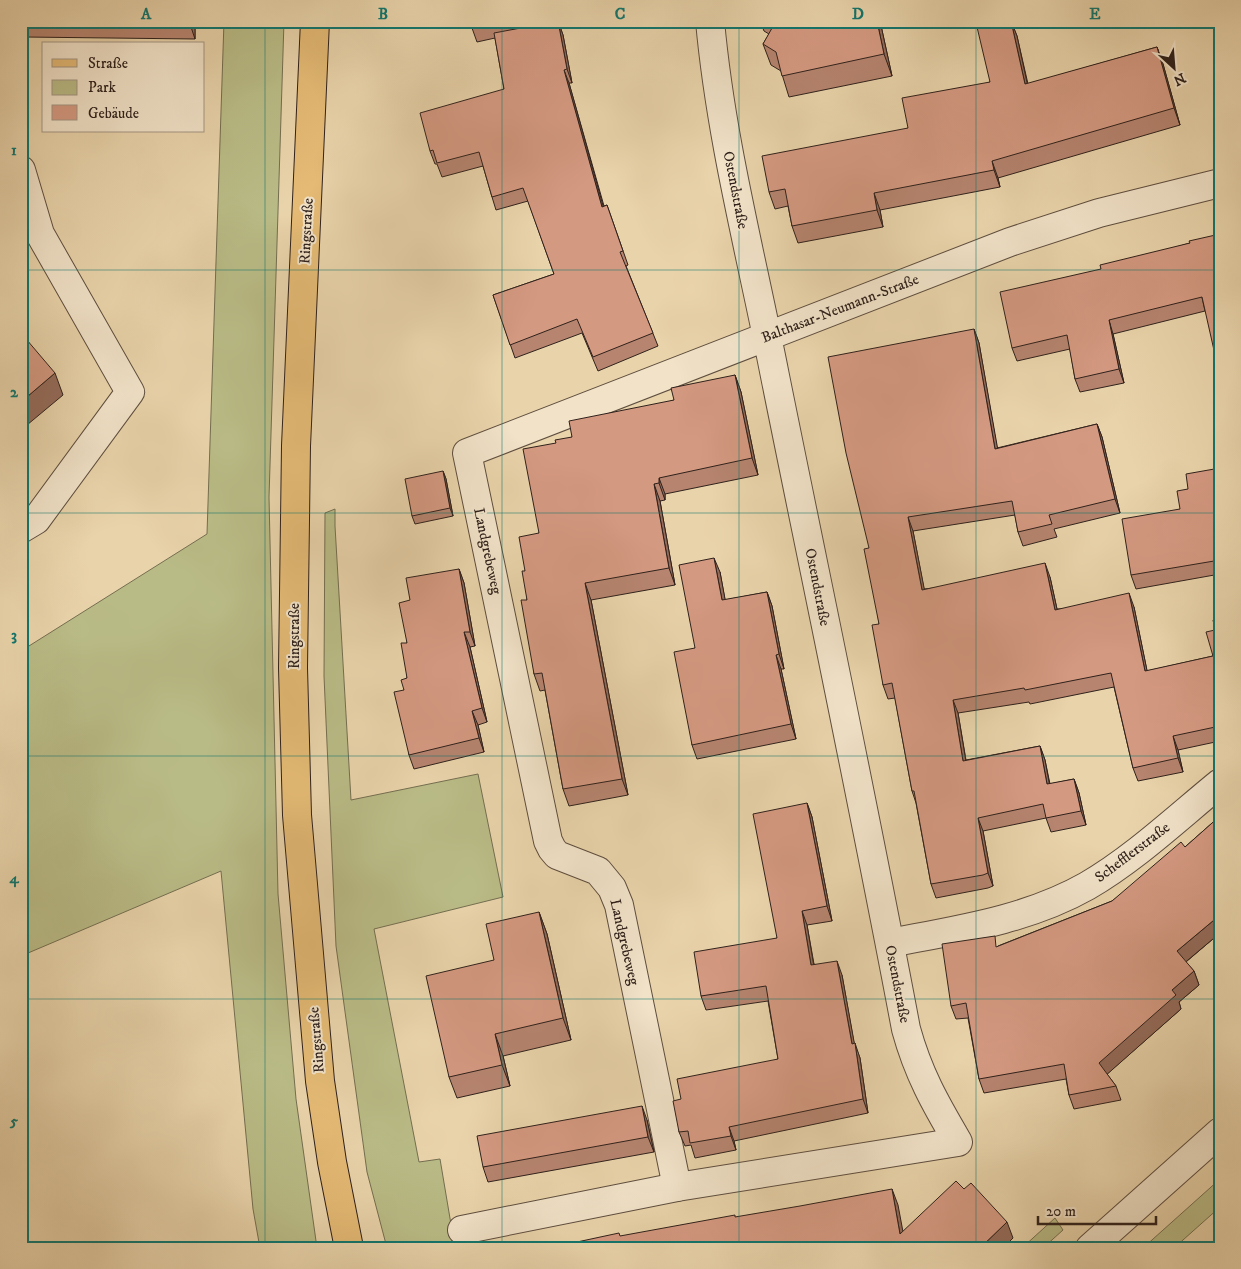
<svg xmlns="http://www.w3.org/2000/svg" width="1241" height="1269" viewBox="0 0 1241 1269" font-family="'IM FELL DW Pica',serif">
<rect width="100%" height="100%" fill="#e9d3aa"/>
<filter id="stains"><feTurbulence type="fractalNoise" baseFrequency=".004" numOctaves="4"/><feColorMatrix values="0 0 0 0 .2 0 0 0 0 .09 0 0 0 0 .02 0 0 0 .5 -.17"/></filter>
<radialGradient id="worn" r=".72"><stop offset=".6" stop-color="#630" stop-opacity="0"/><stop offset="1" stop-color="#630" stop-opacity=".3"/></radialGradient>
<!-- green -->
<g fill="#b9bb86" stroke="#746e50">
<path d="M224,21H284L269,497L278,894L296,1099L317,1248H260L253,1209L221,871L21,956V651L207,534Z"/>
<path d="M335,509V526L351,800L478,774L503,897L374,929L419,1162L440,1159L455,1248H387L367,1172L336,946L324,676L325,513Z"/>
<path d="M1220,1179V1207L1174,1248H1143Z"/>
<path d="M1055,1218L1063,1230L1043,1248H1022Z"/>
</g>
<g fill="none" stroke-linecap="round" stroke-linejoin="round">
<defs>
<g id="minor">
<path d="M710,21C721,142 752,258 775,376C819,594 865,811 906,1029C918,1073 935,1103 958,1142L677,1187L619,905L612,888L598,871L557,855L552,849L548,841L467,453L1010,242L1099,213L1220,183"/>
<path d="M21,170L40,234L130,392L36,520L21,529"/>
<path d="M890,943C957,930 1027,920 1087,886C1135,858 1177,818 1220,783"/>
<path d="M462,1230L677,1187"/>
<path d="M1090,1248L1220,1132"/>
</g>
<path id="major" d="M315,21L296,446L293,668L297,815L320,1081L332,1162L349,1248"/>
</defs>
<!-- minor casing -->
<use href="#minor" stroke="#5e4e3f" stroke-width="30"/>
<!-- major casing -->
<use href="#major" stroke="#2f211b" stroke-width="30"/>
<!-- minor -->
<use href="#minor" stroke="#f1e2c8" stroke-width="28"/>
<!-- major -->
<use href="#major" stroke="#e4ba75" stroke-width="28"/>
</g>
<!-- wall -->
<g fill="#b6846f" stroke="#2f211b">
<path d="M21,21H195V39L25,37L21,26Z"/>
<path d="M442,21H517L519,29L558,21L563,35L572,83H569L604,206L607,205L628,265L626,266L658,346L598,371L582,333L515,358L493,295L554,274L528,201L496,210L492,197L483,166L442,177L437,164H435L430,151L504,89L495,38L477,42L472,28L471,22L444,26Z"/>
<path d="M760,21H880L892,76L789,97L781,71L771,65L763,44L769,34L764,31Z"/>
<path d="M1011,21L1017,36L1028,84L1157,47L1163,64L1180,125L998,178L1000,187L880,210L883,227L798,243L792,226L788,206L775,209L769,192L908,128L990,82Z"/>
<path d="M1190,243L1205,311L1113,334L1124,383L1080,392L1075,379L1070,349L1017,361L1012,348L1101,269Z"/>
<path d="M974,329L979,343L997,448L1097,424L1102,437L1120,513L1054,529L1057,537L1023,546L1018,532L1015,515L913,531L924,589L1050,577L1057,609L1134,607L1147,671L1213,656L1215,630L1220,618V741L1178,750L1183,772L1138,781L1133,768L1114,687L1030,704L1029,702L958,713L966,760L1040,746L1045,760L1050,784L1074,779L1079,793L1086,825L1051,832L1046,818L983,831L993,886L988,888L936,898L931,884L916,803L912,791L895,698L888,699L883,685L879,624L869,548Z"/>
<path d="M735,375L741,392L758,475L665,494V500L660,501L675,585L591,600L628,795L569,806L563,789L545,690L540,691L534,674L527,600L525,571L539,533L556,443L674,400Z"/>
<path d="M1220,468V574L1136,589L1131,575L1180,509Z"/>
<path d="M443,471L446,479L453,516L415,524L412,516Z"/>
<path d="M459,569L464,583L475,646L470,647L487,722L478,725L484,752L414,769L409,755L404,690L407,678V643L410,600Z"/>
<path d="M720,572L725,600L767,592L772,606L784,669H781L796,739L697,759L692,745L695,648Z"/>
<path d="M807,803L812,817L832,921L807,925L814,964L842,975L854,1043L860,1058L868,1113L734,1141L736,1150L695,1158L691,1145L685,1146L679,1132L681,1099L778,1059L768,1001L706,1010L701,996L777,938Z"/>
<path d="M1220,816V933L1186,962L1194,971L1199,985L1179,1002L1181,1009L1107,1074L1116,1086L1121,1100L1074,1109L1069,1095L1066,1079L984,1093L979,1079L968,1018L956,1019L951,1006L998,946L1112,901L1185,847Z"/>
<path d="M539,912L547,934L571,1040L503,1056L510,1086L457,1098L449,1077L494,960Z"/>
<path d="M647,1120L654,1152L488,1182L483,1167Z"/>
</g>
<!-- shaded-wall -->
<g fill="#946b5a" stroke="#2f211b">
<path d="M189,21H195V39Z"/>
<path d="M515,21H517L520,33Z"/>
<path d="M558,21L563,35L572,83L567,69Z"/>
<path d="M877,21H880L892,76L884,54Z"/>
<path d="M1011,21L1017,36L1031,101L1025,84Z"/>
<path d="M1157,47L1163,64L1180,125L1174,108Z"/>
<path d="M564,70L569,83L607,220L602,207Z"/>
<path d="M992,161L998,178L1000,187L994,170Z"/>
<path d="M874,193L880,210L883,227L877,210Z"/>
<path d="M1109,320L1113,334L1124,383L1119,369Z"/>
<path d="M974,329L979,343L1000,462L995,449Z"/>
<path d="M55,373L63,395L21,430V402Z"/>
<path d="M735,375L741,392L758,475L752,458Z"/>
<path d="M1097,424L1102,437L1120,513L1115,499Z"/>
<path d="M443,471L446,479L453,516L450,508Z"/>
<path d="M659,478L665,494V500L659,483Z"/>
<path d="M654,484L660,501L675,585L669,568Z"/>
<path d="M908,517L913,531L927,603L922,590Z"/>
<path d="M714,558L720,572L728,615L722,600Z"/>
<path d="M1045,563L1050,577L1060,623L1055,610Z"/>
<path d="M459,569L464,583L475,646L470,632Z"/>
<path d="M585,583L591,600L628,795L622,779Z"/>
<path d="M767,592L772,606L784,669L779,654Z"/>
<path d="M1129,593L1134,607L1150,685L1145,671Z"/>
<path d="M464,632L470,647L487,722L482,708Z"/>
<path d="M776,655L781,669L796,739L791,724Z"/>
<path d="M953,700L958,713L968,774L963,761Z"/>
<path d="M472,711L478,725L484,752L479,738Z"/>
<path d="M1173,736L1178,750L1183,772L1178,758Z"/>
<path d="M1040,746L1045,760L1052,798L1047,784Z"/>
<path d="M1074,779L1079,793L1086,825L1081,811Z"/>
<path d="M807,803L812,817L832,921L827,906Z"/>
<path d="M978,818L983,831L993,886L988,873Z"/>
<path d="M802,911L807,925L816,979L811,965Z"/>
<path d="M539,912L547,934L571,1040L563,1018Z"/>
<path d="M1220,915V933L1182,965L1177,951Z"/>
<path d="M837,961L842,975L857,1058L852,1044Z"/>
<path d="M1194,971L1199,985L1179,1002L1181,1009L1104,1077L1099,1063L1172,990Z"/>
<path d="M495,1034L503,1056L510,1086L502,1065Z"/>
<path d="M855,1043L860,1058L868,1113L863,1099Z"/>
<path d="M642,1106L647,1120L654,1152L648,1137Z"/>
<path d="M729,1127L734,1141L736,1150L731,1136Z"/>
<path d="M892,1189L898,1205L906,1248L900,1234Z"/>
<path d="M1007,1222L1013,1238L1003,1248H980Z"/>
</g>
<!-- building -->
<g fill="#d49981" stroke="#2f211b">
<path d="M471,21H505L472,28Z"/>
<path d="M558,21L567,69L564,70L602,207L607,205L623,251L620,252L653,333L593,357L577,319L510,345L493,295L554,274L523,188L492,197L479,152L437,163L433,150L430,151L420,113L504,89L494,33Z"/>
<path d="M776,21H877L884,54L782,76L776,52L763,44Z"/>
<path d="M1001,21H1011L1025,84L1157,47L1174,108L992,161L994,170L874,193L877,210L792,226L785,189L769,192L762,156L908,128L902,98L990,82L977,27Z"/>
<path d="M1220,234V377L1202,297L1109,320L1119,369L1075,379L1067,335L1012,348L1000,292L1101,269L1100,265L1190,243L1189,241Z"/>
<path d="M974,329L995,449L1097,424L1115,499L1049,515L1052,524L1018,532L1012,501L908,517L922,590L1045,563L1055,610L1129,593L1145,671L1213,656L1206,632L1215,630L1213,620L1220,618V683L1214,660L1220,688V726L1173,736L1178,758L1133,768L1111,673L1025,690L1024,688L953,700L963,761L1040,746L1047,784L1074,779L1081,811L1046,818L1043,804L978,818L988,873L983,875L931,884L914,791H912L892,683L883,685L872,625L879,624L864,549L869,548L846,453L828,357Z"/>
<path d="M21,333L55,373L21,402Z"/>
<path d="M735,375L752,458L659,478V483L654,484L669,568L585,583L622,779L563,789L542,673L534,674L521,600H527L522,571H525L519,537L539,533L523,449L556,443L555,440L572,437L569,421L674,400L671,388Z"/>
<path d="M1220,468V560L1131,575L1122,519L1180,509L1177,491L1188,489L1186,474Z"/>
<path d="M443,471L450,508L412,516L405,479Z"/>
<path d="M714,558L722,600L767,592L779,654L776,655L791,724L692,745L674,652L695,648L679,565Z"/>
<path d="M459,569L470,632H464L482,708L472,711L479,738L409,755L394,692L404,690L401,680L407,678L401,643H407L399,603L410,600L406,578Z"/>
<path d="M807,803L827,906L802,911L811,965L837,961L852,1044L855,1043L863,1099L729,1127L731,1136L690,1143L688,1131L679,1132L673,1101L681,1099L677,1079L778,1059L766,986L701,996L694,952L777,938L753,814Z"/>
<path d="M1220,816V915L1177,951L1194,971L1172,990L1176,995L1099,1063L1116,1086L1069,1095L1064,1064L979,1079L966,1003L951,1006L942,944L995,936L996,947L1112,901L1181,842L1185,847Z"/>
<path d="M539,912L563,1018L495,1034L502,1065L449,1077L426,976L494,960L486,924Z"/>
<path d="M642,1106L648,1137L483,1167L477,1136Z"/>
<path d="M956,1181L964,1189L971,1183L1007,1222L980,1248H563H564L563,1245L619,1233L620,1236L735,1215V1217L800,1206L892,1189L900,1234Z"/>
</g>
<!-- grid -->
<path fill="none" stroke="#0f766e" stroke-width="1" stroke-opacity="0.55" d="M265,21V1248M502,21V1248M739,21V1248M976,21V1248M21,270H1220M21,513H1220M21,756H1220M21,999H1220"/>
<g text-anchor="middle" stroke-width="4" stroke-linejoin="round" paint-order="stroke">
<!-- street labels -->
<g font-size="15" fill="#2f211b" stroke="#f1e2c8">
<text transform="translate(736 190) rotate(79)" y="5">Ostendstraße</text>
<text transform="translate(306 231) rotate(-87)" y="5">Ringstraße</text>
<text transform="translate(840 308) rotate(-21)" y="5">Balthasar-Neumann-Straße</text>
<text transform="translate(488 551) rotate(78)" y="5">Landgrebeweg</text>
<text transform="translate(818 587) rotate(79)" y="5">Ostendstraße</text>
<text transform="translate(294 636) rotate(-90)" y="5">Ringstraße</text>
<text transform="translate(1132 852) rotate(-37)" y="5">Schefflerstraße</text>
<text transform="translate(625 942) rotate(77)" y="5">Landgrebeweg</text>
<text transform="translate(898 984) rotate(79)" y="5">Ostendstraße</text>
<text transform="translate(316 1040) rotate(-95)" y="5">Ringstraße</text>
</g>
</g>
<!-- margin -->
<rect width="1241" height="1269" fill="none" stroke="#e9d3aa" stroke-width="55"/>
<!-- legend -->
<rect x="42" y="42" width="162" height="90" fill="#f1e2c8" stroke="#a39583"/>
<rect x="52" y="59" width="25" height="8" fill="#e4ba75" stroke="#a39583"/>
<text x="88" y="68" font-size="15" fill="#2f211b">Straße</text>
<rect x="52" y="80" width="25" height="15" fill="#b9bb86" stroke="#a39583"/>
<text x="88" y="92" font-size="15" fill="#2f211b">Park</text>
<rect x="52" y="105" width="25" height="15" fill="#d49981" stroke="#a39583"/>
<text x="88" y="118" font-size="15" fill="#2f211b">Gebäude</text>
<!-- north arrow -->
<g transform="translate(1174 68) rotate(154)" stroke="#f1e2c8" stroke-width="4" paint-order="stroke">
<path d="M0-4L9 19L0 12L-9 19Z" fill="#2f211b"/>
<text y="-8" font-size="14" font-weight="bold" text-anchor="middle" fill="#2f211b">N</text>
</g>
<!-- scale -->
<path d="M1038 1216v8h118v-8" fill="none" stroke="#2f211b" stroke-width="2.5"/>
<text x="1046" y="1216" font-size="15" fill="#2f211b" stroke="#f1e2c8" stroke-width="4" paint-order="stroke">20 m</text>
<rect x="28" y="28" width="1186" height="1214" fill="none" stroke="#0f766e" stroke-width="2"/>
<g font-size="16" text-anchor="middle" font-weight="bold" fill="#0f766e">
<text x="146" y="19">A</text>
<text x="383" y="19">B</text>
<text x="620" y="19">C</text>
<text x="858" y="19">D</text>
<text x="1095" y="19">E</text>
<text x="14" y="155">1</text>
<text x="14" y="397">2</text>
<text x="14" y="640">3</text>
<text x="14" y="883">4</text>
<text x="14" y="1126">5</text>
</g>
<rect width="100%" height="100%" filter="url(#stains)"/>
<rect width="100%" height="100%" fill="url(#worn)"/>
</svg>
